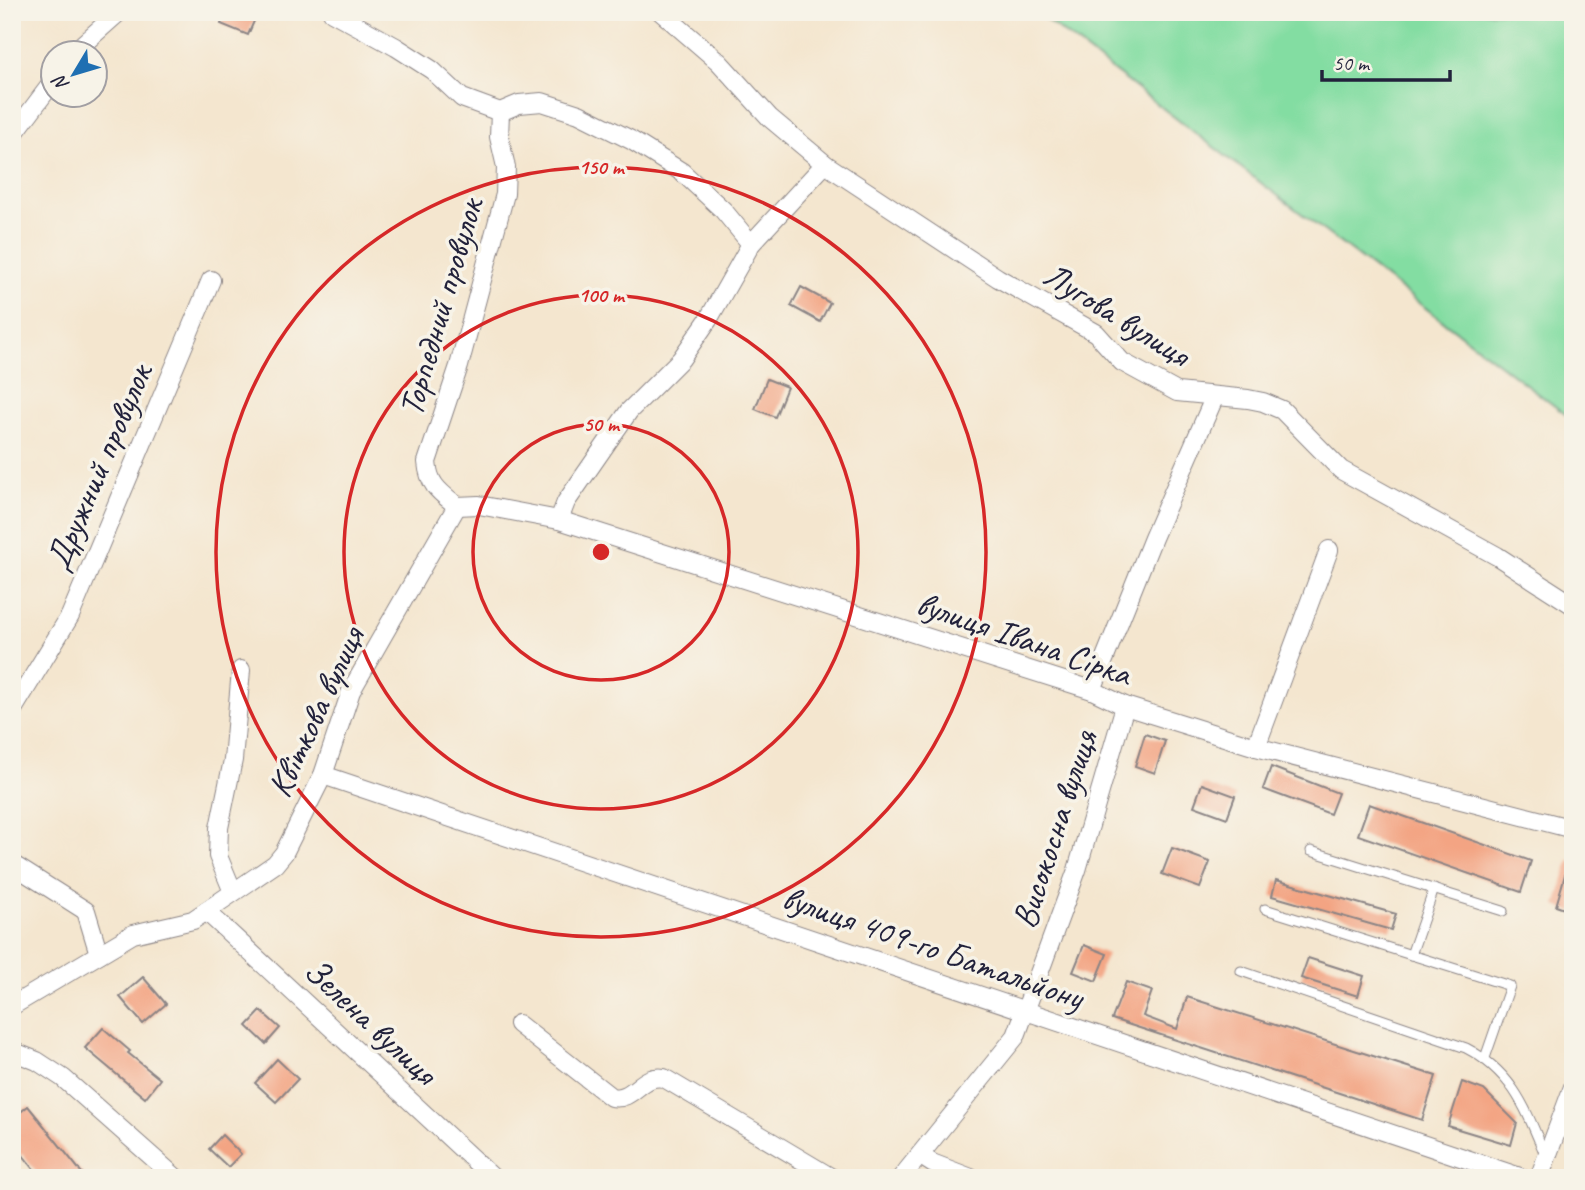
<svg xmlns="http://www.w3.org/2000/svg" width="1585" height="1190" viewBox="0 0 1585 1190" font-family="Caveat,sans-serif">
<rect width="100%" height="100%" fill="#f7f3e8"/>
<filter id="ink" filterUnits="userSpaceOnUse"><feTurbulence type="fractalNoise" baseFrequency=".0143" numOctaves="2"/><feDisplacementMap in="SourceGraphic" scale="14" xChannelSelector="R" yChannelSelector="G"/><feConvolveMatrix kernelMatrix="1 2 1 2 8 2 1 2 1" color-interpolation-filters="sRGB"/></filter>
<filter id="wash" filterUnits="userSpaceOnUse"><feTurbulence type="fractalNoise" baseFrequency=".00686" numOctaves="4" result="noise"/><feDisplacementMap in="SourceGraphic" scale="28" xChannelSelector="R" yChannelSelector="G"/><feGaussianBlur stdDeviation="1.57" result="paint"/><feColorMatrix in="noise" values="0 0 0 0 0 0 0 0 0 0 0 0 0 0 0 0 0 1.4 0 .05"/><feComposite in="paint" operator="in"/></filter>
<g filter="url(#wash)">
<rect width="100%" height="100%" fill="#f4e6cf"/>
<!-- green -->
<path fill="#83dda2" stroke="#52806e" stroke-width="2" d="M1036,12H1573V420Z"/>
<g id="blocks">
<!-- building -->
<g fill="#f3a483">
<path d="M225,12H258L248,35L221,24Z"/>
<path d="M801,287L830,303L820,322L791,306Z"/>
<path d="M767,379L787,387L775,417L755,409Z"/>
<path d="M1145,734L1165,741L1155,773L1135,766Z"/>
<path d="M1271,767L1338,793L1330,814L1263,789Z"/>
<path d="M1202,784L1235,796L1227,818L1194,806Z"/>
<path d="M1369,804L1531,861L1521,892L1358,835Z"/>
<path d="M1172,848L1210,862L1200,888L1162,874Z"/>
<path d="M1569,861L1573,862V912L1556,906Z"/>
<path d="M1276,880L1396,914L1391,930L1272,896Z"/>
<path d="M1084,945L1107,954L1096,981L1073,972Z"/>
<path d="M1308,958L1364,976L1358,996L1301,978Z"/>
<path d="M143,977L166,1004L143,1024L120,997Z"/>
<path d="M1126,982L1152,991L1143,1016L1177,1029L1187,997L1436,1076L1422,1120L1112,1019Z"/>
<path d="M261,1011L280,1028L266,1044L247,1026Z"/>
<path d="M103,1028L130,1051L128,1053L160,1079L145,1098L85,1048Z"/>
<path d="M277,1059L298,1079L276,1102L255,1083Z"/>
<path d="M1462,1082L1484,1090L1517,1123L1511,1145L1448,1126Z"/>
<path d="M28,1106L86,1178H41L22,1154L12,1161V1119Z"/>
<path d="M222,1135L241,1154L228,1167L209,1149Z"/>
</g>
</g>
</g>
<g filter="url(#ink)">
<use href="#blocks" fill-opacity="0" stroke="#8b8485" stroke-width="2"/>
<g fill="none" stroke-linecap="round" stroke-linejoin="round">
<defs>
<g id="service">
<path d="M1311,851L1503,911"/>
<path d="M1265,909L1510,986L1485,1058"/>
<path d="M1411,955L1434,889"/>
<path d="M1241,971L1466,1048C1514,1073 1526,1110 1546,1157"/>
</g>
<g id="minor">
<path d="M332,12L396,47L432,70L462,98L500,112L519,104L542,102L579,114L631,140L682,172L723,210L751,244"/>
<path d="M661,12L719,62L770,118L825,164L998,278L1096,333L1122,362L1177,392L1248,399L1263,402L1282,410L1341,470L1497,556L1573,605"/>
<path d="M76,52L83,44L119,12"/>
<path d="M12,136L52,83"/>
<path d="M457,506L479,505L559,520L1092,690L1125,706L1256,747L1573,829"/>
<path d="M457,506C440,492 429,486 427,462L459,366L505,194L506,167L499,137L500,112"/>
<path d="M559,520L566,502L629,411L681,359L708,320L751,244L825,164"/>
<path d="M1092,690L1153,538L1215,396"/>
<path d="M12,711L70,616L211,280"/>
<path d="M1256,747L1329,550"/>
<path d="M323,775L1523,1178"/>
<path d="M12,864L86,911L99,954"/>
<path d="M233,892L218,856L219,828L233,760L241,670"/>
<path d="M206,911L493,1178"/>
<path d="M12,1006L133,934L193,920L275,864L284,853L323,775L351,691L457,506"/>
<path d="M518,1024L611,1097C634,1102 641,1073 664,1078L832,1178"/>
<path d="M12,1051L37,1061L63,1078L176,1178"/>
<path d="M921,1156L932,1163L971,1178"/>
<path d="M901,1178L1016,1036L1077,870L1125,706"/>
<path d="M1539,1178L1573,1087"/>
</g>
</defs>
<!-- service casing -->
<use href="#service" stroke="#8b8485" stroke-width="11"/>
<!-- minor casing -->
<use href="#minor" stroke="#8b8485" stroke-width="20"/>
<!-- service -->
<use href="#service" stroke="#fff" stroke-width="9"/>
<!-- minor -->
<use href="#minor" stroke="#fff" stroke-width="18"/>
</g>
</g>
<!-- distance rings -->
<g fill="none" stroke="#d62828" stroke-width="3.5">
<circle cx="601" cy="552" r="128"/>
<circle cx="601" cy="552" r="257"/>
<circle cx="601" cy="552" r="385"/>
</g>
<g text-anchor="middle" stroke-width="7" stroke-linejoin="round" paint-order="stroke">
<!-- street labels -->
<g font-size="35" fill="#22223b" stroke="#f7f3e8">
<text transform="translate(440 307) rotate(-74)" y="12">Торпедний провулок</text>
<text transform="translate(1117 314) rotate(32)" y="12">Лугова вулиця</text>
<text transform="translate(98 467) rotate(-67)" y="12">Дружний провулок</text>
<text transform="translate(1024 638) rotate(19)" y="12">вулиця Івана Сірка</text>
<text transform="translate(315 712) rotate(-65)" y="12">Квіткова вулиця</text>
<text transform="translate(1054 829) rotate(-72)" y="12">Високосна вулиця</text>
<text transform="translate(933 947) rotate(19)" y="12">вулиця 409-го Батальйону</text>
<text transform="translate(371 1021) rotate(43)" y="12">Зелена вулиця</text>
</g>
</g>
<circle cx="601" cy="552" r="10" fill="#d62828" stroke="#f7f3e8" stroke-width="3.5"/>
<g font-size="21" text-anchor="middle" font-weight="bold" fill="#d62828" stroke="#f7f3e8" stroke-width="7" stroke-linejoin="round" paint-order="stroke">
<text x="601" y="174">150 m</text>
<text x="601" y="302">100 m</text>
<text x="601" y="431">50 m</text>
</g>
<!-- margin -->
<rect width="1585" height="1190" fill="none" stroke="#f7f3e8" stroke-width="42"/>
<!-- north arrow -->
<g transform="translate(74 74) rotate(232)"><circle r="33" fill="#f7f3e8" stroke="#a29fa3" stroke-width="2"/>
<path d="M0-5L12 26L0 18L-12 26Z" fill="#1f6fb2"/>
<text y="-10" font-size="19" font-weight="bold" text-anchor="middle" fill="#22223b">N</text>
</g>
<!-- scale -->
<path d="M1322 70v10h128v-10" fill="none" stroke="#22223b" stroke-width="3.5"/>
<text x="1333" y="70" font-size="21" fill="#22223b" stroke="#f7f3e8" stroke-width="5" paint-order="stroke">50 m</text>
</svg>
